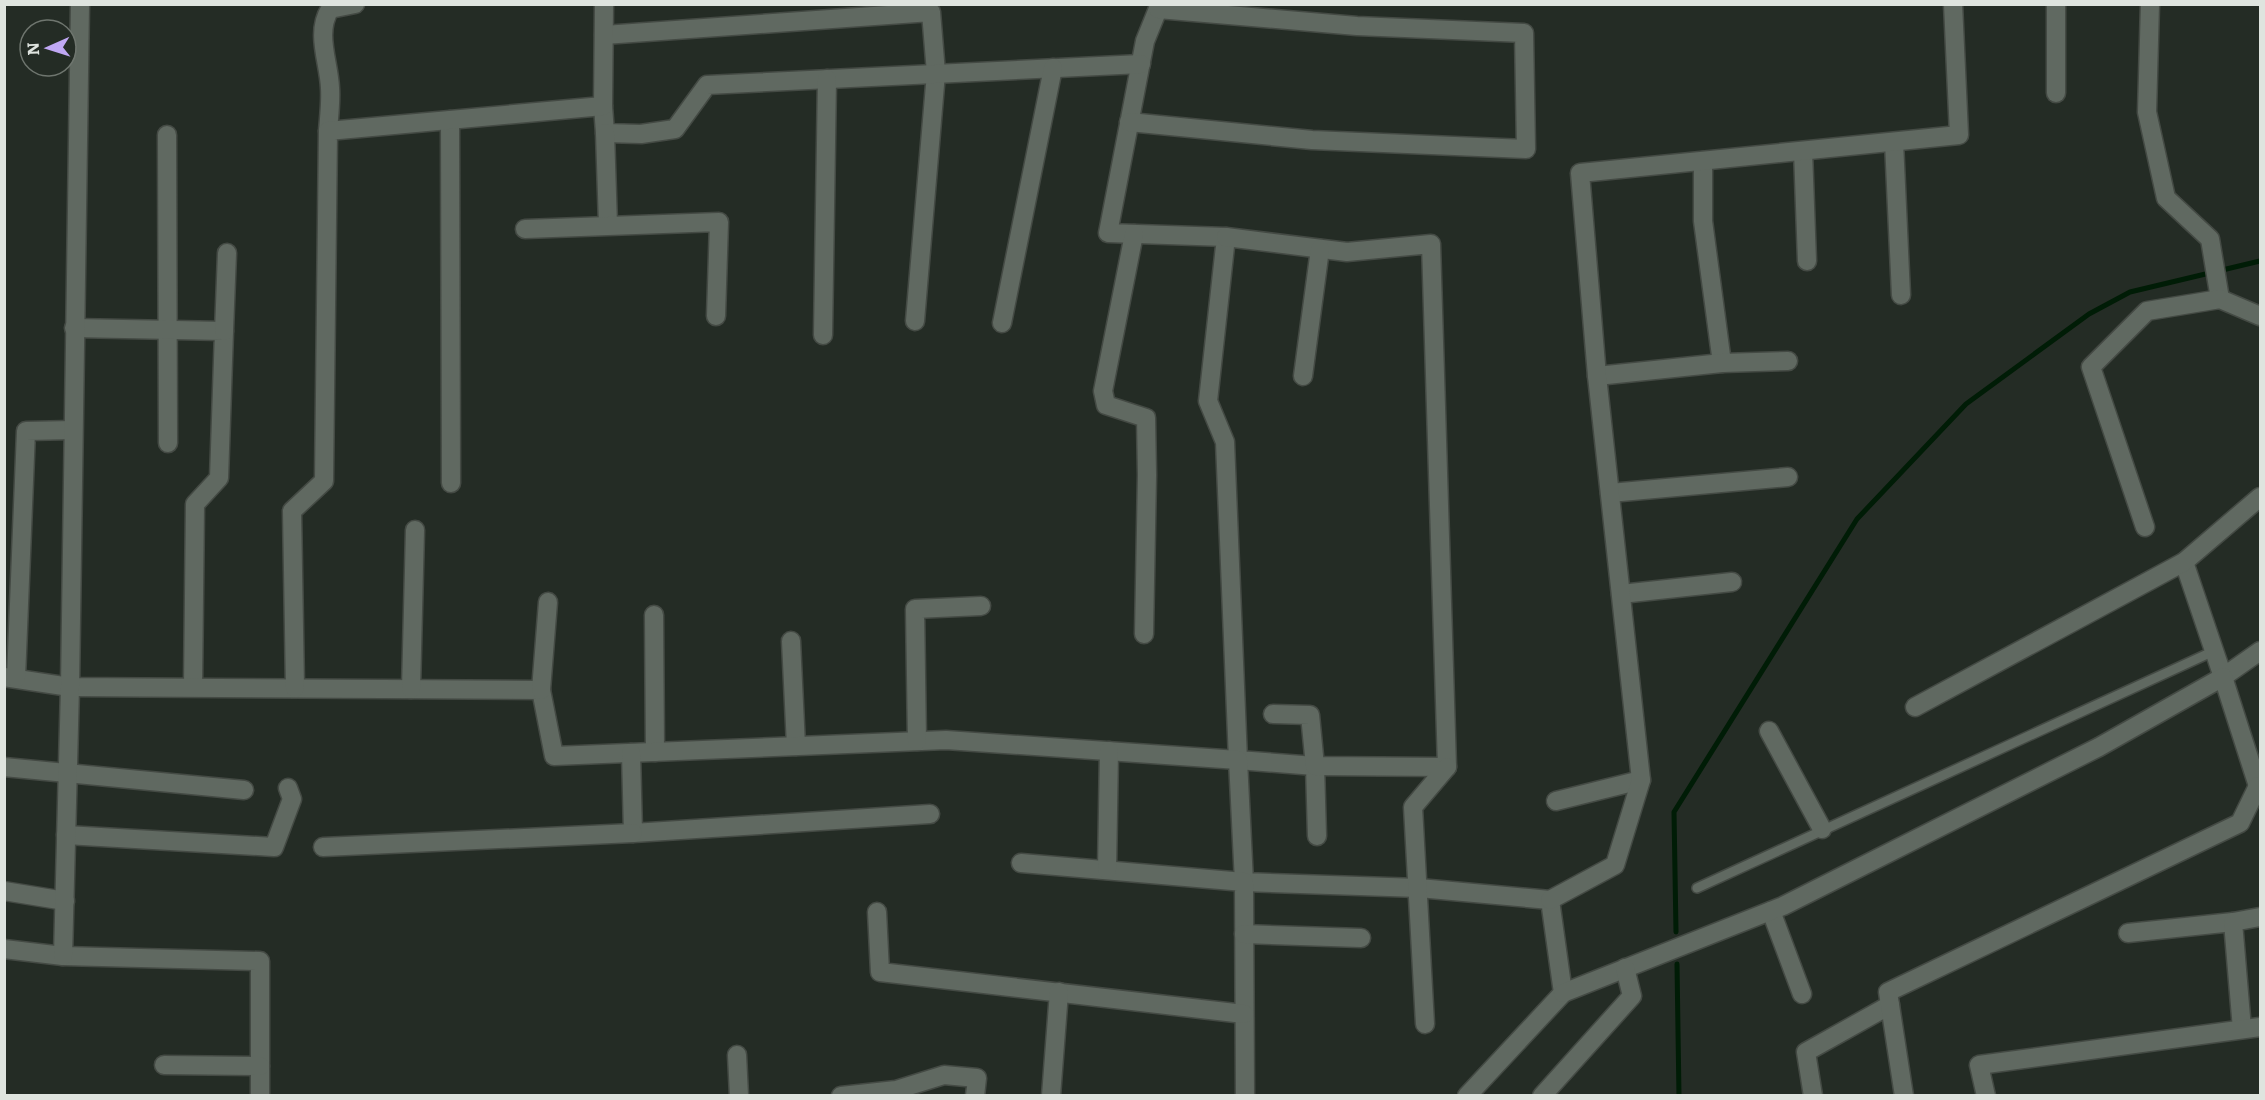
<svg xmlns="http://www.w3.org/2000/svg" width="2265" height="1100" viewBox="0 0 2265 1100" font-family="Literata,serif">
<rect width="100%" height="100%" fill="#242c25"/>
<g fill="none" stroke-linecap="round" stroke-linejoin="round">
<!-- stream -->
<g stroke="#001c06" stroke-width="5">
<path d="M1676,932L1674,812L1857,519L1966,404L2089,314L2130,292L2260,261"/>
<path d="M1677,964L1679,1096"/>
</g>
<defs>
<path id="lane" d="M1697,888L2214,651"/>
<g id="street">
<path d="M1160,4L1145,41L1108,233L1226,237L1208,401L1225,442L1238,760L1315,766L1317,836"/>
<path d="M2056,4V93"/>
<path d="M2150,4L2147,112L2166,198L2210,239L2220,299"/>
<path d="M604,35L931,12L936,73L915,321"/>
<path d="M603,106L605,133L641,134L675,129L707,85L1141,64"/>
<path d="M450,120L451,483"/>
<path d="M1129,122L1312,140L1526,149L1524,33L1357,26L1158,9"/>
<path d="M328,131C329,117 331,102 330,88C329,62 315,33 330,9L355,4"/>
<path d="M605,133L608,225"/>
<path d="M167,135L168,443"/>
<path d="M1894,142L1901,295"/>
<path d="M1803,151L1807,261"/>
<path d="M1703,161V221L1722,363"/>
<path d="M525,229L719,222L716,316"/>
<path d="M1134,234L1103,391L1106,405L1146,418L1147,475L1144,634"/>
<path d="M1226,237L1347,252L1431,244L1447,767L1315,766L1310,715L1273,714"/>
<path d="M1002,323L1053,68"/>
<path d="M74,328L224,331L219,478L195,504L193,687"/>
<path d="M224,331L227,253"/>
<path d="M823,335L827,79"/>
<path d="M1303,376L1320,249"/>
<path d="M1597,376L1722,363L1788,361"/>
<path d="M1610,493L1788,477"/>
<path d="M2145,527L2091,367L2147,311L2220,299L2260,316"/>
<path d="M2184,562L2223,677L2260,651"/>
<path d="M1621,594L1732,582"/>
<path d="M654,615L655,752"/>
<path d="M791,641L796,746"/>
<path d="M4,677L70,687L541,690L554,756L946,740L1238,760L1244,882L1419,888L1550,900L1563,993L1467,1096"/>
<path d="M16,678L26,431L73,430"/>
<path d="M295,688L292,511L324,481L328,131L603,106L604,4"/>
<path d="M411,689L415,530"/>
<path d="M541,690L548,602"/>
<path d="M1915,707L2184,562L2260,497"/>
<path d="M1769,731L1822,829"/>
<path d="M917,741L915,609L981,606"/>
<path d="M631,753L633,833L930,814"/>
<path d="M4,767L244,790"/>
<path d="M1556,801L1641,780"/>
<path d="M66,835L274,847L292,799L288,788"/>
<path d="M323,847L633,833"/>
<path d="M1021,863L1244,882L1245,1096"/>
<path d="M1107,870L1109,751"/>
<path d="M4,891L65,901"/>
<path d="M1550,900L1615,865L1641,780L1597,376L1580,173L1959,135L1953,4"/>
<path d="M1771,911L1802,994"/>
<path d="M877,912L880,972L1244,1014"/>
<path d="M2128,933L2233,922"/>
<path d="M1244,934L1361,938"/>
<path d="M4,949L63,956L260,961V1096"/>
<path d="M63,956L70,687L80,4"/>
<path d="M1563,993L1783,906L2099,747L2223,677L2258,786"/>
<path d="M1425,1024L1413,807L1447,767"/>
<path d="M2242,1029L2233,922L2260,917"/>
<path d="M737,1055L739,1096"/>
<path d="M164,1065L260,1066"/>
<path d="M841,1096L896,1090L944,1075L977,1078L975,1096"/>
<path d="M1051,1096L1059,992"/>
<path d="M1542,1096L1632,996L1625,968"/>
<path d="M1813,1096L1806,1052L1890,1005"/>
<path d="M1904,1096L1888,992L2240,823L2258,786H2260"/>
<path d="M1986,1096L1979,1065L2260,1027"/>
</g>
</defs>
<!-- lane casing -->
<use href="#lane" stroke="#444a44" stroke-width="12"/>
<!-- street casing -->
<use href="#street" stroke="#444a44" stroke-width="21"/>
<!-- lane -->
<use href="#lane" stroke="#606961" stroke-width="9"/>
<!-- street -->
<use href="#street" stroke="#606961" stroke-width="18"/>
</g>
<!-- border -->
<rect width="2265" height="1100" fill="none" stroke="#dfe4df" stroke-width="12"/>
<!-- north arrow -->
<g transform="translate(48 48) rotate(267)"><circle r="28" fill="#242c25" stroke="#6f766f" stroke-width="1.5"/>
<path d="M0-4.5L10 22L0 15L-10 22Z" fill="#c0a8f4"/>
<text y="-9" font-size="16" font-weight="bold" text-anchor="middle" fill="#dfe4df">N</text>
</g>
</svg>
